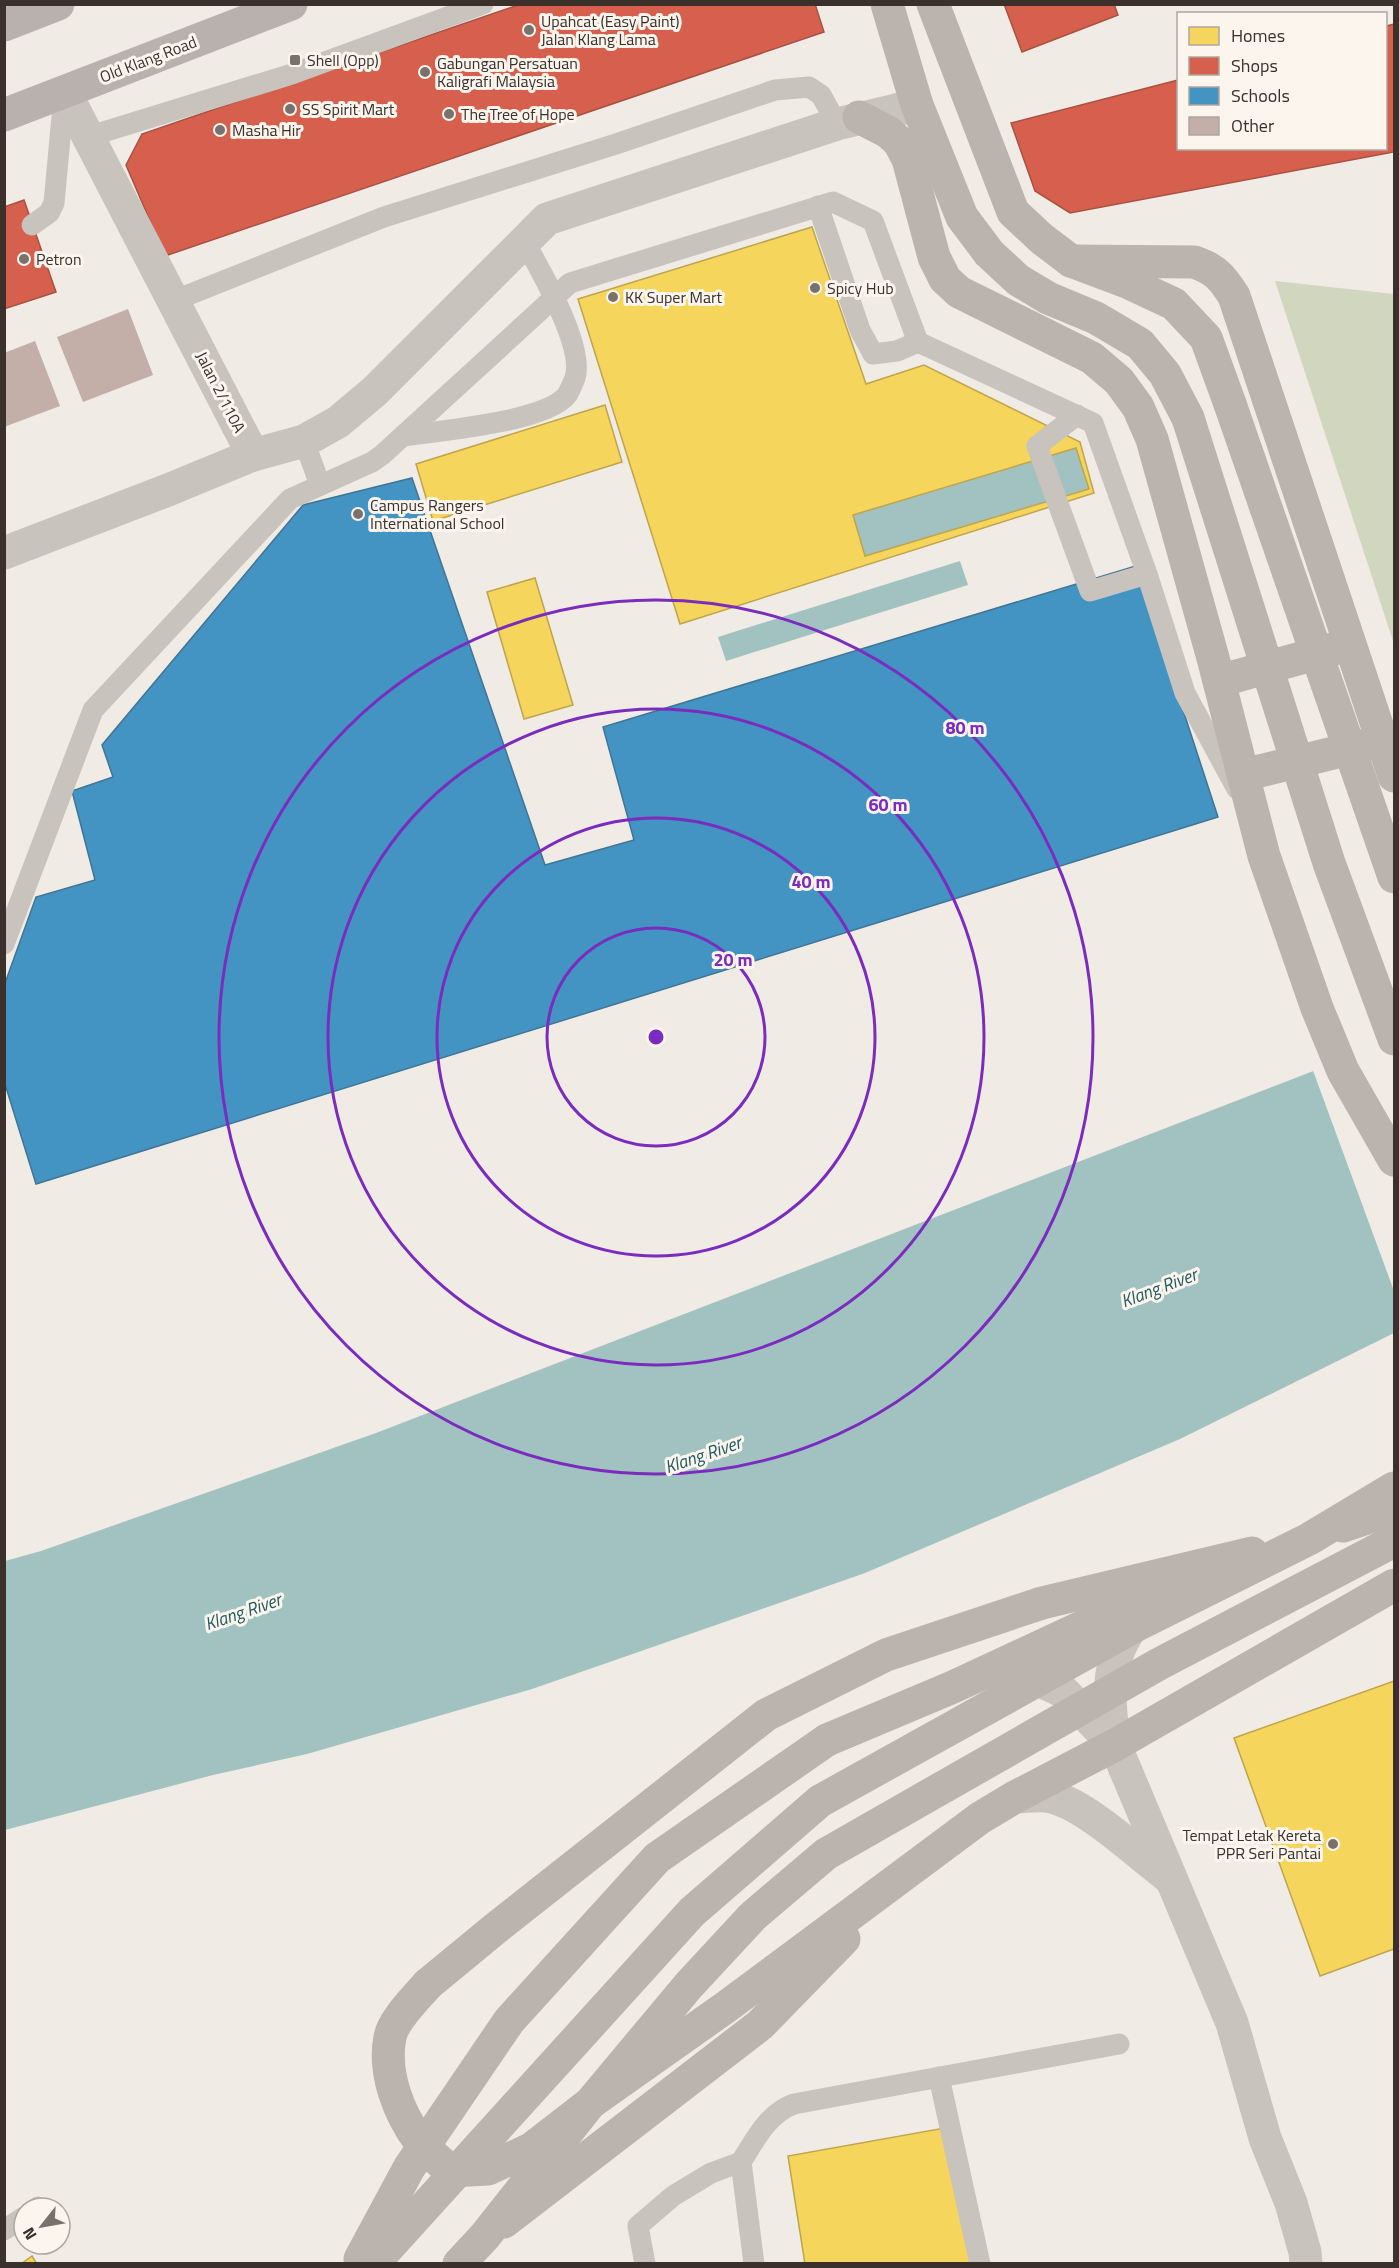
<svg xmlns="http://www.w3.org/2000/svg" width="1399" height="2268" viewBox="0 0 1399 2268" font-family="'Titillium Web',sans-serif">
<rect width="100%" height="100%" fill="#f0ebe5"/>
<!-- green -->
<path fill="#d1d6bf" d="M1275,281L1394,294V644Z"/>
<!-- water -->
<g fill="#a1c2c1">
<path d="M1076,448L1089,489L865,556L853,515Z"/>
<path d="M960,561L968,585L726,661L718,637Z"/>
<path d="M1394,1040V1333L1180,1439L865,1573L532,1689L307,1754L213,1775L5,1830V1561L41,1551L376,1433Z"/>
</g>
<!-- pier -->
<path fill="#f0ebe5" d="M1394,1037V1291L1312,1068Z"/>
<!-- homes -->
<g fill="#f6d55c" stroke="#bea44d" stroke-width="1.5" fill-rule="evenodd">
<path d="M812,227L866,384L924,365L1080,442L1094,493L680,624L578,299ZM1076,448L1089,489L865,556L853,515Z"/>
<path d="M605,405L622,462L433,521L416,464Z"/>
<path d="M535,578L573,705L524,719L487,592Z"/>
<path d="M1394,1681V1949L1320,1976L1234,1738Z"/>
<path d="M950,2127L973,2264H805L788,2156Z"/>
<path d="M32,2256L37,2264H21Z"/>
</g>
<!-- shops -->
<g fill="#d6604d" stroke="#a85243" stroke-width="1.5">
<path d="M521,4H815L824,32L165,256L126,165L142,134Z"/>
<path d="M1004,4H1114L1118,15L1022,52Z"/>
<path d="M1394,24V152L1070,213L1035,191L1011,123L1178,80V148H1386V26Z"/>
<path d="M24,200L56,292L4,309V207Z"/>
</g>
<!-- schools -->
<path fill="#4393c3" stroke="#417595" stroke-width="1.5" d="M412,478L545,865L634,840L603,727L1136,566L1218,817L36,1184L4,1081V986L36,897L95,880L72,791L113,777L102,745L303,505Z"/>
<!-- building -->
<g fill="#c3afa7">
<path d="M128,309L153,375L83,402L57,337Z"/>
<path d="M35,341L60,406L4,427V353Z"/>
</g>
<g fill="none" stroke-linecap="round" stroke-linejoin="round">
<!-- lane -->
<g stroke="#c9c3be" stroke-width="21">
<path d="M87,137L292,74L483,4"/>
<path d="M818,206L860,330L873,354L897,351L918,342"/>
<path d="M32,225L49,213L54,203L64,95"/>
<path d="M173,301L384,217L616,144L775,90L809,87L821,95L837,124"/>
<path d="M1077,415L1037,446L1090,591L1147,574"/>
<path d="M403,436C438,431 546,422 567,395C570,390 573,383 575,378C585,347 540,269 524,241"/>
<path d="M304,441L320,485"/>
<path d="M4,944L93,710L290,499L372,462L382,455L570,283L833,202L873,221L918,342L1093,423L1147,574L1185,693L1237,789"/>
<path d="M939,2077L980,2264"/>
<path d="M741,2162C755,2140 768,2113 794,2104L1119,2044"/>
<path d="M37,2208L38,2207"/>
<path d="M4,2230L24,2217"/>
<path d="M645,2264L638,2226L673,2196L711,2173L741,2162L754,2264"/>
</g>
<!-- street -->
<g stroke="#c9c3be" stroke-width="33">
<path d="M253,455L304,441L338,422L375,391L547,219L837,124L917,105"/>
<path d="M4,553L168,490L253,455L65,92"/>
<path d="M1139,1615C1129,1630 1118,1647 1114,1665C1107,1690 1111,1720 1115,1745L1232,2023L1265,2138L1291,2203L1305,2252L1306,2264"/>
<path d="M1016,1672L1030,1676L1064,1692L1100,1730"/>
<path d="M1015,1797C1026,1797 1041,1794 1052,1797C1088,1806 1139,1855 1170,1878"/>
</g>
<!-- secondary -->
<g stroke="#bab3ae" stroke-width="33">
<path d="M887,4L917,105L962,217L989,253L1018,280L1048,298L1096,318L1140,344L1165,374L1188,418"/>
<path d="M933,4L1013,212L1042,239L1071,261L1127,282L1174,304L1206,338L1230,404"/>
<path d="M859,117L888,132L899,142L908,159L934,257L945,279L959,292L1092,358L1119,381L1138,407L1152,439L1213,658L1264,856L1317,1008L1343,1071L1394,1160"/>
<path d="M1071,261L1194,262C1215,269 1222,277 1234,296L1394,776"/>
<path d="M1219,681L1344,646"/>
<path d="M1243,775L1378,742"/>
<path d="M1343,1526L1394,1509"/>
<path d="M827,1740L953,1687L1172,1585L1195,1577"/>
<path d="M428,1984C417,1997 393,2020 390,2037C383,2072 398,2113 420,2142C428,2152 440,2161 450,2171L488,2169L531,2149L593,2101L726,2007L980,1818L1015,1797L1115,1745L1394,1585"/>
<path d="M504,2222L760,2025L844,1939"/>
</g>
<!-- primary -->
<g stroke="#b8b1ad" stroke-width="33">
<path d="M4,25L58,4"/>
<path d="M4,115L291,4"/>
</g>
<!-- secondary-bridge -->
<g stroke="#bab3ae" stroke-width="33">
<path d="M1230,404L1394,877"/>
<path d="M1188,418L1329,863L1394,1039"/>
<path d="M428,1984L496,1928L766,1715L886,1655L1042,1603L1252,1553"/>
<path d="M360,2259L409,2168L509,2021L657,1858L827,1740"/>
<path d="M373,2264L692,1912L820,1801L1135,1626L1309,1539L1394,1488"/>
<path d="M459,2264L485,2236L587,2107L689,1985L753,1916L826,1854L1159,1664L1394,1541"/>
</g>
</g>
<!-- distance rings -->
<g fill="none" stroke="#7b2cbf" stroke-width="3">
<circle cx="656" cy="1037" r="109"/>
<circle cx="656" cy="1037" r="219"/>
<circle cx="656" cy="1037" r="328"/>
<circle cx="656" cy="1037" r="437"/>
</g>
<!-- markers -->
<g fill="#7a716c" stroke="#fbf5ee" stroke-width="2">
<circle cx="529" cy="30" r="6"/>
<rect x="289" y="54" width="12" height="12" rx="3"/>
<circle cx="425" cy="72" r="6"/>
<circle cx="290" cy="109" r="6"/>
<circle cx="449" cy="114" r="6"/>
<circle cx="220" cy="130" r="6"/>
<circle cx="24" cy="259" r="6"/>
<circle cx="815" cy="288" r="6"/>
<circle cx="613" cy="297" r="6"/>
<circle cx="358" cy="514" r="6"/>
<circle cx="1333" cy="1844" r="6"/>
</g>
<g text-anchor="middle" stroke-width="6" stroke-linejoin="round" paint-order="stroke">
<!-- poi labels -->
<g font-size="16" fill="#3b302b" stroke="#fbf5ee" text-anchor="start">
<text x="541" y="27">Upahcat (Easy Paint)<tspan x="541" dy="18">Jalan Klang Lama</tspan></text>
<text x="307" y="66">Shell (Opp)</text>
<text x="437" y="69">Gabungan Persatuan<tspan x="437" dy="18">Kaligrafi Malaysia</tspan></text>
<text x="302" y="115">SS Spirit Mart</text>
<text x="461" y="120">The Tree of Hope</text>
<text x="232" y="136">Masha Hir</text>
<text x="36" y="265">Petron</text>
<text x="827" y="294">Spicy Hub</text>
<text x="625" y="303">KK Super Mart</text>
<text x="370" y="511">Campus Rangers<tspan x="370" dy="18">International School</tspan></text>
<text x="1321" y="1841" text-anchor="end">Tempat Letak Kereta<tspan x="1321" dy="18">PPR Seri Pantai</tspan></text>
</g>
<!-- street labels -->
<g font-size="16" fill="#3b302b" stroke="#fbf5ee">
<text transform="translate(148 59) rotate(-21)" y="6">Old Klang Road</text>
<text transform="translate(221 392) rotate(63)" y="6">Jalan 2/110A</text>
</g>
<!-- water labels -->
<g font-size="18" font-style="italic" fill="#1f5a5e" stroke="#fbf5ee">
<text transform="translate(1159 1288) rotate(-21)" y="6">Klang River</text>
<text transform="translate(703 1455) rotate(-19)" y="6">Klang River</text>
<text transform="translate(243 1612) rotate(-19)" y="6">Klang River</text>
</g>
</g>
<circle cx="656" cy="1037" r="9" fill="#7b2cbf" stroke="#fbf5ee" stroke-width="3"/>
<g font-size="18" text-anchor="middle" font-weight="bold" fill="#7b2cbf" stroke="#fbf5ee" stroke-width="6" stroke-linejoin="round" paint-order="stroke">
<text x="965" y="734">80 m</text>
<text x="888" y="811">60 m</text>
<text x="811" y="888">40 m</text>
<text x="733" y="966">20 m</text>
</g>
<!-- border -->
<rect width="1399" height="2268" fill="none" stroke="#3b302b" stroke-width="12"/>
<!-- legend -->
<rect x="1177" y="12" width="210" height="138" fill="#fbf5ee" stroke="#aea6a0" stroke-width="1.5"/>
<rect x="1189" y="27" width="30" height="18" fill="#f6d55c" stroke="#aea6a0" stroke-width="1.5"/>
<text x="1231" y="42" font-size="18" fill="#3b302b">Homes</text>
<rect x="1189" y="57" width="30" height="18" fill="#d6604d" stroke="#aea6a0" stroke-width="1.5"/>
<text x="1231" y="72" font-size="18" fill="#3b302b">Shops</text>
<rect x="1189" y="87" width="30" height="18" fill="#4393c3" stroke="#aea6a0" stroke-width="1.5"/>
<text x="1231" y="102" font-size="18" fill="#3b302b">Schools</text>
<rect x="1189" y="117" width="30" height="18" fill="#c3afa7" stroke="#aea6a0" stroke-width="1.5"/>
<text x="1231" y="132" font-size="18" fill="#3b302b">Other</text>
<!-- north arrow -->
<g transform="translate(42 2226) rotate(239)"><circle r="28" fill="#fbf5ee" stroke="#aea6a0" stroke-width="1.5"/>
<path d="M0-4.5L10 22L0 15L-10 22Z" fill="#7a716c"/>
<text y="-9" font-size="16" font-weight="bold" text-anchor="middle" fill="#3b302b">N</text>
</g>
</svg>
